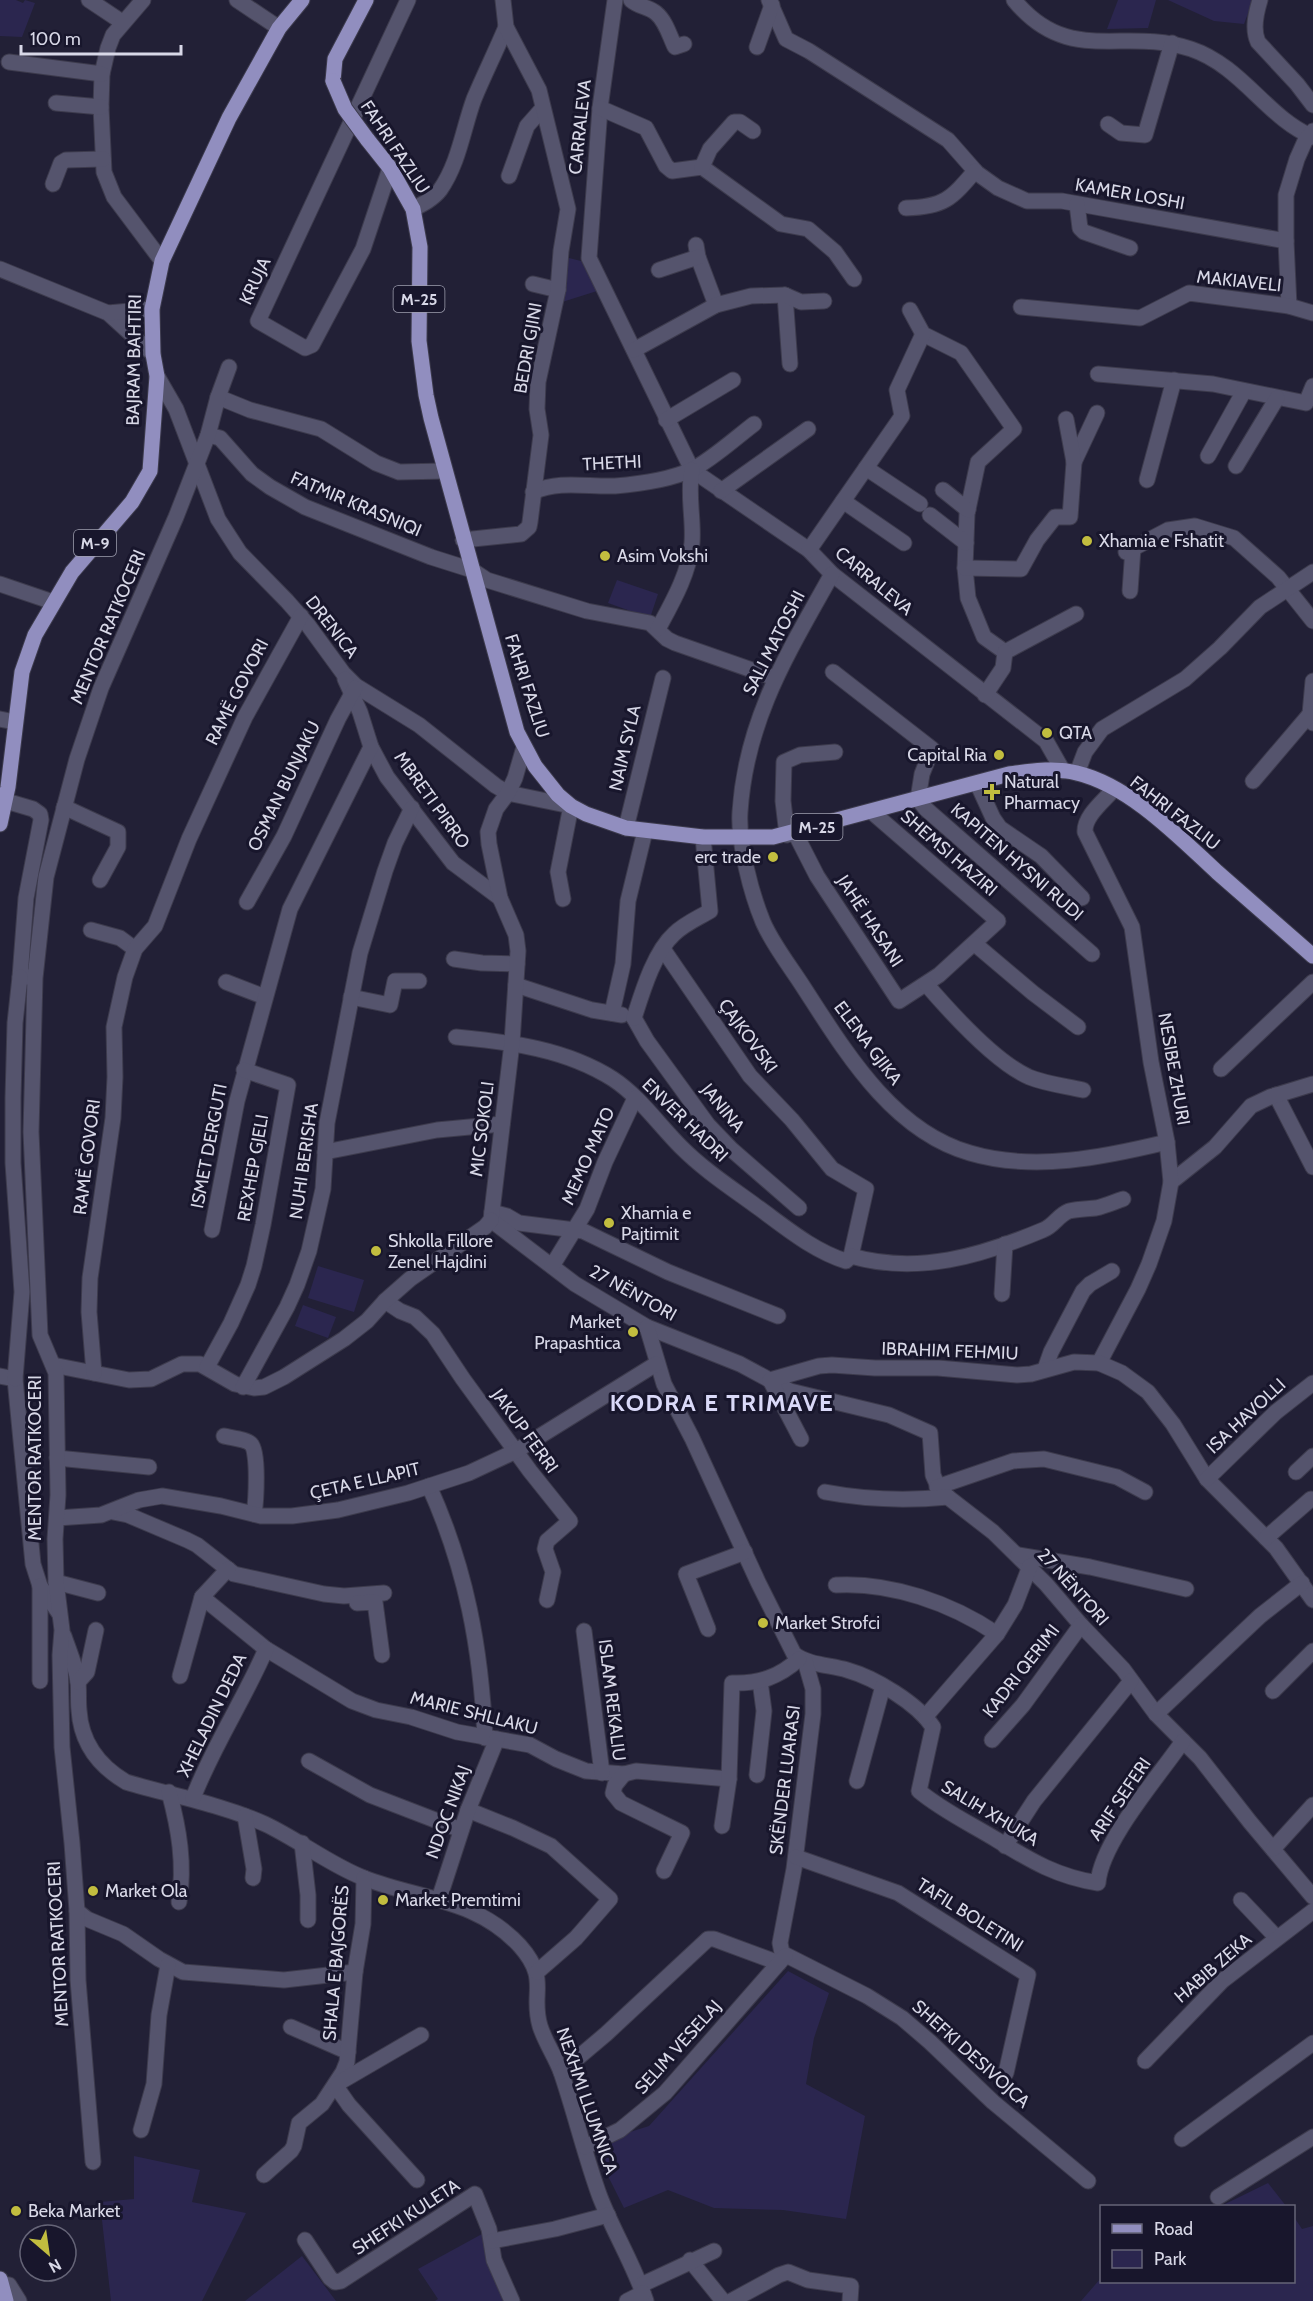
<svg xmlns="http://www.w3.org/2000/svg" width="1313" height="2301" viewBox="0 0 1313 2301" font-family="Cabin,sans-serif">
<rect width="100%" height="100%" fill="#222036"/>
<!-- green -->
<g fill="#2b264f">
<path d="M0,0H16L23,3L25,0L35,3L22,37L0,36Z"/>
<path d="M1118,0H1156L1148,28L1107,29Z"/>
<path d="M1168,0H1253L1244,24L1214,21Z"/>
<path d="M565,257L581,261L597,291L559,303Z"/>
<path d="M617,580L658,594L650,618L608,603Z"/>
<path d="M318,1266L364,1280L354,1312L308,1298Z"/>
<path d="M303,1305L336,1317L328,1338L295,1326Z"/>
<path d="M788,1971L829,1993L814,2038L806,2084L865,2116L846,2219L783,2210L714,2208L668,2190L624,2208L592,2144L649,2126Z"/>
<path d="M134,2156L200,2170L192,2202L246,2213L202,2301H111L100,2202L134,2199Z"/>
<path d="M1268,2183L1286,2206H1221Z"/>
<path d="M1294,2217L1302,2229L1313,2226V2301H1081L1101,2278L1102,2282H1294Z"/>
<path d="M482,2234L506,2301H435L438,2299L418,2269Z"/>
<path d="M302,2256L336,2301H245Z"/>
</g>
<g fill="none" stroke-linecap="round" stroke-linejoin="round">
<defs>
<g id="minor">
<path d="M89,0L122,22"/>
<path d="M143,0L113,35L108,48L102,74L101,107L104,172L114,197L162,261"/>
<path d="M237,0L279,28"/>
<path d="M615,0L600,108L589,258L692,470L809,550L832,574L1046,741L1063,771"/>
<path d="M631,0C639,7 649,7 656,13C666,21 670,37 675,47L684,44"/>
<path d="M769,0L786,39L809,51L948,140L977,173L998,188L1027,201H1062L1286,241"/>
<path d="M1014,0C1069,67 1123,26 1191,49C1242,66 1268,119 1313,137"/>
<path d="M1260,0C1256,13 1252,29 1258,42L1297,84L1313,105"/>
<path d="M757,47L772,5"/>
<path d="M9,62L102,74"/>
<path d="M56,103L101,107"/>
<path d="M600,108L646,128L666,166L672,171L702,167L781,224L808,229L835,252L854,279"/>
<path d="M1108,124L1121,133L1145,135L1172,43"/>
<path d="M702,167L710,149L734,122H740L753,131"/>
<path d="M390,168L363,249L312,345L305,348L258,321L408,0"/>
<path d="M509,176L527,126L542,109"/>
<path d="M53,184L61,163L66,160L103,159"/>
<path d="M1077,204L1080,228L1084,232L1130,248"/>
<path d="M906,208C944,207 951,199 975,171"/>
<path d="M413,209C423,204 433,199 440,190C459,163 463,129 474,99C484,75 496,51 506,27"/>
<path d="M696,245L698,257L716,305"/>
<path d="M0,269L108,313L153,354"/>
<path d="M659,270L698,257"/>
<path d="M533,284L558,290"/>
<path d="M785,295L790,364"/>
<path d="M1289,306L1286,241V195L1297,159L1305,141L1313,131"/>
<path d="M1021,307L1140,318L1189,293L1289,306L1313,313"/>
<path d="M910,310L923,334L961,353L1014,429L978,462L967,514L965,568L968,598L984,637L1005,652"/>
<path d="M108,313L152,309"/>
<path d="M634,350L716,305L751,296L785,295L801,302L824,301"/>
<path d="M1098,374L1213,384L1306,403L1313,386"/>
<path d="M157,376L176,409L218,519L240,553L287,601L308,625L343,673L356,686L419,725L496,786L508,793L571,806L558,872L563,899"/>
<path d="M218,397L250,410L321,429L376,463L399,472L445,471"/>
<path d="M666,420L733,380"/>
<path d="M208,435L220,438L252,474L270,487L305,507L431,557L472,570L487,580L587,611L650,623L667,639L675,643L775,678"/>
<path d="M1208,456L1244,391"/>
<path d="M1074,462L1097,413"/>
<path d="M1236,466L1277,398"/>
<path d="M866,468L920,504"/>
<path d="M1147,480L1174,380"/>
<path d="M943,490L968,510"/>
<path d="M721,491L808,429"/>
<path d="M533,492C560,480 586,487 615,486C639,484 669,480 691,470C709,462 738,436 754,424"/>
<path d="M843,501L904,543"/>
<path d="M930,515L966,543"/>
<path d="M463,540L521,534L529,527L530,522L541,435L537,409L538,382L558,290L561,251L568,209L539,90L506,27L503,0"/>
<path d="M809,550L902,416L897,390L923,334"/>
<path d="M1126,552L1168,530L1195,526L1234,538L1278,577L1313,621"/>
<path d="M965,568L1021,569L1037,540L1055,517H1070L1074,462L1066,419"/>
<path d="M832,574C788,653 746,719 740,812C738,843 751,893 763,922C773,945 790,966 804,988C845,1051 892,1131 970,1153C1034,1172 1105,1157 1167,1142"/>
<path d="M0,584L53,602"/>
<path d="M1130,591L1133,548"/>
<path d="M658,629C672,603 689,574 692,543C694,519 687,494 692,470"/>
<path d="M1005,652L1076,614"/>
<path d="M833,672L932,749L922,774L918,799L926,809L1092,954"/>
<path d="M345,679L360,712L371,747L387,777L453,863L500,898"/>
<path d="M1313,681L1310,714L1313,723"/>
<path d="M985,695L1003,668L1005,652"/>
<path d="M0,719L15,722"/>
<path d="M1077,773L1085,752L1102,729L1185,679L1220,648L1260,607L1313,572"/>
<path d="M1253,781L1310,714"/>
<path d="M977,783L993,818L1000,828L1041,856L1082,898"/>
<path d="M6,801L33,809L40,814L41,820L26,898L20,977H29"/>
<path d="M64,807L118,832V847L100,880"/>
<path d="M626,828L663,678"/>
<path d="M795,833L817,876L899,1001L939,975L998,921L872,812"/>
<path d="M787,835L783,801L784,762L800,755L835,752"/>
<path d="M247,902L284,836L338,719L355,688"/>
<path d="M91,930L120,938L135,949"/>
<path d="M975,944L1033,993L1078,1027"/>
<path d="M663,949L750,1076L792,1120L832,1169L866,1189L851,1256"/>
<path d="M454,959L482,963L517,964"/>
<path d="M226,982L265,997"/>
<path d="M926,984C951,1013 995,1062 1029,1077C1046,1084 1066,1086 1083,1090"/>
<path d="M516,985L592,1010L622,1015"/>
<path d="M351,997L390,1005L395,981H419"/>
<path d="M612,1013L623,964L628,901L645,831"/>
<path d="M634,1018L647,1041L708,1125L731,1149L799,1208"/>
<path d="M634,1018C642,993 654,952 674,934C684,924 698,918 710,911L703,837"/>
<path d="M456,1037C510,1042 566,1049 613,1079C639,1096 659,1125 681,1147C704,1170 730,1187 756,1206C784,1226 813,1251 846,1261L851,1256C918,1275 981,1256 1043,1230C1054,1226 1058,1215 1069,1211C1078,1209 1087,1209 1096,1208C1105,1206 1114,1202 1123,1199"/>
<path d="M1221,1069L1313,982"/>
<path d="M1276,1095L1313,1167"/>
<path d="M325,1152L437,1130L502,1124"/>
<path d="M1171,1182L1215,1147L1251,1106L1270,1097L1313,1084"/>
<path d="M492,1212L507,1216L519,1223L583,1231L668,1272L778,1316"/>
<path d="M491,1220L575,1284L647,1327L740,1364L790,1391L889,1415L930,1433L933,1475L940,1491L993,1532L1046,1584L1081,1625L1123,1669L1156,1714L1200,1758L1250,1822L1313,1897"/>
<path d="M491,1220L512,1043L518,951L516,935L500,898L489,844L488,832L496,809L508,793L515,778L524,747"/>
<path d="M212,1230L237,1101L290,909L371,747"/>
<path d="M552,1266L587,1209L605,1162L635,1098"/>
<path d="M1002,1294L1005,1244"/>
<path d="M385,1301L400,1311L415,1317L433,1334L463,1379L530,1471L570,1521L547,1541L545,1549L553,1572L547,1600"/>
<path d="M647,1327L664,1384L692,1438L758,1582L794,1654C808,1665 830,1665 847,1670C875,1678 917,1703 933,1727L919,1791C943,1811 971,1824 997,1840C1031,1861 1058,1877 1098,1883C1101,1842 1159,1776 1183,1741"/>
<path d="M1099,1363L1138,1289L1149,1264L1164,1221L1171,1182L1167,1142L1151,1062L1132,927L1085,832C1084,816 1104,801 1114,789"/>
<path d="M53,1365L129,1380L151,1379L182,1364H200L235,1384L254,1388L264,1387L284,1377L344,1339L367,1321L385,1301L410,1279L485,1227L491,1220"/>
<path d="M207,1367L231,1323L248,1285L254,1266L263,1225L288,1085L244,1070"/>
<path d="M1045,1369L1051,1352L1083,1291L1090,1284L1112,1271"/>
<path d="M94,1373L89,1312L90,1278L113,1118L115,1077L114,1027L125,977L135,949L155,926L189,839L245,717L301,616"/>
<path d="M0,1376L15,1379L33,1564L40,1586L59,1613"/>
<path d="M15,1379L22,1292L13,1163V1098L15,1023L20,977"/>
<path d="M243,1387L287,1307L297,1285L309,1251L323,1189L327,1123L360,953L385,871L395,843L412,808"/>
<path d="M224,1436C231,1438 246,1439 251,1444C259,1452 256,1502 254,1514"/>
<path d="M801,1439L770,1380L819,1366L832,1365L875,1368H938L1017,1375L1031,1374L1074,1362L1099,1363L1122,1373L1148,1392L1173,1424L1207,1479L1276,1548L1313,1600"/>
<path d="M57,1458L149,1467"/>
<path d="M1296,1472L1313,1456"/>
<path d="M1207,1479L1276,1412L1313,1383"/>
<path d="M429,1486C466,1568 481,1648 485,1738"/>
<path d="M937,1487L1013,1461L1044,1459L1117,1477L1145,1492"/>
<path d="M825,1492C867,1500 905,1501 948,1497"/>
<path d="M113,1512L128,1515L187,1540L197,1545L234,1574L324,1594L344,1596L384,1593"/>
<path d="M57,1518L101,1515L139,1500L162,1496L221,1506L261,1516H292L338,1510L408,1493L469,1473L516,1451L656,1364"/>
<path d="M1266,1538L1311,1499"/>
<path d="M1018,1555L1090,1567L1186,1589"/>
<path d="M56,1582L98,1593"/>
<path d="M836,1585C891,1582 951,1603 997,1634"/>
<path d="M40,1586V1681"/>
<path d="M202,1597L266,1649L352,1701L376,1710L411,1717L457,1732L530,1745L556,1759L586,1771L624,1774L636,1771L729,1779"/>
<path d="M357,1603L375,1602L382,1655"/>
<path d="M708,1629L686,1574L745,1552"/>
<path d="M584,1631L602,1773"/>
<path d="M64,1636C69,1651 76,1666 78,1682C79,1691 78,1701 79,1710C81,1743 99,1766 126,1782C173,1796 220,1804 265,1824C299,1840 330,1865 364,1878C420,1900 476,1898 520,1946C550,1980 530,1993 540,2026C545,2042 555,2056 561,2072C575,2113 585,2156 600,2197C614,2233 634,2265 646,2301"/>
<path d="M805,1661L813,1689V1714L794,1869L780,1943L782,1953L867,1996L902,2018L930,2042L993,2102L1088,2181"/>
<path d="M180,1676L202,1597L228,1569"/>
<path d="M78,1682L87,1672L96,1630"/>
<path d="M1273,1691L1313,1651"/>
<path d="M1156,1714L1260,1616L1302,1583"/>
<path d="M925,1717L997,1634L1015,1605L1030,1566"/>
<path d="M992,1740L1023,1705L1081,1625"/>
<path d="M309,1761L370,1795L461,1830"/>
<path d="M624,1774L615,1785L613,1793L621,1803L629,1807L682,1833L664,1871"/>
<path d="M757,1775L764,1711L760,1681"/>
<path d="M857,1781L883,1686"/>
<path d="M169,1792C179,1829 185,1864 179,1902"/>
<path d="M193,1798C213,1746 244,1700 266,1649"/>
<path d="M468,1810L513,1828L551,1846L610,1899L576,1938L537,1972"/>
<path d="M245,1816L254,1869L253,1878"/>
<path d="M722,1826L729,1779L732,1683C759,1684 779,1677 799,1659"/>
<path d="M302,1843L308,1895V1920"/>
<path d="M1005,1846L1034,1801L1131,1681"/>
<path d="M1273,1849L1313,1805"/>
<path d="M796,1857L898,1893L1028,1975L1006,2073"/>
<path d="M439,1899L468,1810L497,1739"/>
<path d="M1241,1900L1277,1938"/>
<path d="M77,1911L87,1919L123,1934L159,1959L183,1972L284,1980L355,1972"/>
<path d="M291,2027L348,2052"/>
<path d="M1145,2061L1222,1981L1313,1911"/>
<path d="M561,2072L606,2034L708,1939H714L779,1963"/>
<path d="M141,2130L154,2084L159,2015L168,1965"/>
<path d="M1182,2139L1313,2043"/>
<path d="M585,2147L620,2130L665,2093L785,1956"/>
<path d="M93,2162L78,1980L77,1911L72,1843L62,1747L60,1655L62,1630L56,1582L55,1539L58,1495L56,1373L40,1335L31,1132L35,978L46,877L77,759L101,688L176,517L208,435L218,397L229,367"/>
<path d="M264,2175L291,2151L294,2146L299,2123L322,2104L343,2072L347,2062L355,1972L363,1924L364,1878"/>
<path d="M417,2180L349,2105L335,2085L421,2035"/>
<path d="M1218,2197L1313,2137"/>
<path d="M305,2240L330,2278L335,2282L341,2281L475,2194L489,2229L494,2260L512,2301"/>
<path d="M492,2241L555,2229L608,2215"/>
<path d="M690,2260L723,2301"/>
<path d="M1,2284L9,2285L19,2301"/>
<path d="M641,2285L714,2251"/>
<path d="M627,2301L643,2293"/>
<path d="M731,2301L779,2275L788,2272L808,2280L851,2286L850,2301"/>
</g>
<g id="major">
<path d="M333,81L335,59L366,0"/>
<path d="M367,139L390,168L413,209L420,247L419,341L426,395L431,418L517,732L535,766L558,795L571,806L586,814L626,828L703,837H773L1009,774C1031,771 1055,767 1077,773C1130,786 1178,836 1217,872C1249,900 1281,928 1313,956"/>
<path d="M0,824L8,787L22,672L35,635L72,572L132,502L150,471L157,376L153,354L152,309L162,261L229,118L279,28L302,0"/>
<path d="M0,2279L6,2301"/>
</g>
</defs>
<!-- minor casing -->
<use href="#minor" stroke="#3d3b4d" stroke-width="17"/>
<!-- major casing -->
<use href="#major" stroke="#3d3b4d" stroke-width="17"/>
<!-- minor -->
<use href="#minor" stroke="#55546d" stroke-width="15"/>
<!-- major -->
<use href="#major" stroke="#918ebf" stroke-width="15"/>
<defs>
<path id="major-bridge" d="M333,81L345,109L367,139"/>
</defs>
<!-- major-bridge casing -->
<use href="#major-bridge" stroke="#3d3b4d" stroke-width="17" stroke-linecap="butt"/>
<!-- major-bridge -->
<use href="#major-bridge" stroke="#918ebf" stroke-width="15"/>
</g>
<!-- markers -->
<g fill="#c2bd3f" stroke="#18162c" stroke-width="2">
<circle cx="1087" cy="541" r="6"/>
<circle cx="605" cy="556" r="6"/>
<circle cx="1047" cy="733" r="6"/>
<circle cx="999" cy="755" r="6"/>
<path d="M989 783h6v6h6v6h-6v6h-6v-6h-6v-6h6z"/>
<circle cx="773" cy="857" r="6"/>
<circle cx="609" cy="1223" r="6"/>
<circle cx="376" cy="1251" r="6"/>
<circle cx="633" cy="1332" r="6"/>
<circle cx="763" cy="1623" r="6"/>
<circle cx="93" cy="1891" r="6"/>
<circle cx="383" cy="1900" r="6"/>
<circle cx="16" cy="2211" r="6"/>
</g>
<g text-anchor="middle" stroke-width="6" stroke-linejoin="round" paint-order="stroke">
<!-- shield labels -->
<g fill="#18162c" stroke="#9e9eaf" stroke-width="1.5">
<rect x="393.5" y="286" width="51" height="26" rx="4.5"/>
<rect x="74" y="530" width="42" height="26" rx="4.5"/>
<rect x="791.5" y="814" width="51" height="26" rx="4.5"/>
</g>
<g font-size="16" font-weight="bold" fill="#d8d8e7">
<text x="419" y="305">M-25</text>
<text x="95" y="549">M-9</text>
<text x="817" y="833">M-25</text>
</g>
<!-- street labels -->
<g font-size="18" fill="#d8d8e7" stroke="#18162c">
<text transform="translate(580 127) rotate(-84)" y="6">CARRALEVA</text>
<text transform="translate(395 147) rotate(56)" y="6">FAHRI FAZLIU</text>
<text transform="translate(1130 194) rotate(10)" y="6">KAMER LOSHI</text>
<text transform="translate(255 281) rotate(-65)" y="6">KRUJA</text>
<text transform="translate(1239 281) rotate(6)" y="6">MAKIAVELI</text>
<text transform="translate(528 348) rotate(-80)" y="6">BEDRI GJINI</text>
<text transform="translate(134 360) rotate(-89)" y="6">BAJRAM BAHTIRI</text>
<text transform="translate(612 463) rotate(-3)" y="6">THETHI</text>
<text transform="translate(356 504) rotate(23)" y="6">FATMIR KRASNIQI</text>
<text transform="translate(874 581) rotate(40)" y="6">CARRALEVA</text>
<text transform="translate(108 627) rotate(-67)" y="6">MENTOR RATKOCERI</text>
<text transform="translate(332 627) rotate(52)" y="6">DRENICA</text>
<text transform="translate(774 643) rotate(-63)" y="6">SALI MATOSHI</text>
<text transform="translate(527 686) rotate(72)" y="6">FAHRI FAZLIU</text>
<text transform="translate(237 692) rotate(-63)" y="6">RAMË GOVORI</text>
<text transform="translate(625 748) rotate(-77)" y="6">NAIM SYLA</text>
<text transform="translate(284 786) rotate(-64)" y="6">OSMAN BUNJAKU</text>
<text transform="translate(432 800) rotate(54)" y="6">MBRETI PIRRO</text>
<text transform="translate(1175 813) rotate(38)" y="6">FAHRI FAZLIU</text>
<text transform="translate(949 853) rotate(41)" y="6">SHEMSI HAZIRI</text>
<text transform="translate(1017 862) rotate(41)" y="6">KAPITEN HYSNI RUDI</text>
<text transform="translate(870 921) rotate(57)" y="6">JAHË HASANI</text>
<text transform="translate(748 1036) rotate(54)" y="6">ÇAJKOVSKI</text>
<text transform="translate(868 1043) rotate(53)" y="6">ELENA GJIKA</text>
<text transform="translate(1174 1069) rotate(80)" y="6">NESIBE ZHURI</text>
<text transform="translate(723 1108) rotate(51)" y="6">JANINA</text>
<text transform="translate(685 1120) rotate(44)" y="6">ENVER HADRI</text>
<text transform="translate(482 1129) rotate(-83)" y="6">MIC SOKOLI</text>
<text transform="translate(209 1146) rotate(-79)" y="6">ISMET DERGUTI</text>
<text transform="translate(588 1156) rotate(-66)" y="6">MEMO MATO</text>
<text transform="translate(87 1157) rotate(-83)" y="6">RAMË GOVORI</text>
<text transform="translate(304 1161) rotate(-82)" y="6">NUHI BERISHA</text>
<text transform="translate(253 1168) rotate(-80)" y="6">REXHEP GJELI</text>
<text transform="translate(633 1293) rotate(29)" y="6">27 NËNTORI</text>
<text transform="translate(950 1351) rotate(2)" y="6">IBRAHIM FEHMIU</text>
<text transform="translate(1246 1416) rotate(-43)" y="6">ISA HAVOLLI</text>
<text transform="translate(525 1431) rotate(54)" y="6">JAKUP FERRI</text>
<text transform="translate(35 1458) rotate(-90)" y="6">MENTOR RATKOCERI</text>
<text transform="translate(365 1481) rotate(-13)" y="6">ÇETA E LLAPIT</text>
<text transform="translate(1073 1587) rotate(48)" y="6">27 NËNTORI</text>
<text transform="translate(1021 1671) rotate(-52)" y="6">KADRI QERIMI</text>
<text transform="translate(612 1700) rotate(83)" y="6">ISLAM REKALIU</text>
<text transform="translate(474 1713) rotate(14)" y="6">MARIE SHLLAKU</text>
<text transform="translate(212 1715) rotate(-64)" y="6">XHELADIN DEDA</text>
<text transform="translate(785 1780) rotate(-83)" y="6">SKËNDER LUARASI</text>
<text transform="translate(1120 1799) rotate(-56)" y="6">ARIF SEFERI</text>
<text transform="translate(448 1812) rotate(-70)" y="6">NDOC NIKAJ</text>
<text transform="translate(990 1813) rotate(31)" y="6">SALIH XHUKA</text>
<text transform="translate(970 1915) rotate(32)" y="6">TAFIL BOLETINI</text>
<text transform="translate(58 1944) rotate(-93)" y="6">MENTOR RATKOCERI</text>
<text transform="translate(336 1963) rotate(-85)" y="6">SHALA E BAJGORËS</text>
<text transform="translate(1213 1968) rotate(-41)" y="6">HABIB ZEKA</text>
<text transform="translate(678 2047) rotate(-48)" y="6">SELIM VESELAJ</text>
<text transform="translate(971 2054) rotate(42)" y="6">SHEFKI DESIVOJCA</text>
<text transform="translate(587 2101) rotate(71)" y="6">NEXHMI LLUMNICA</text>
<text transform="translate(406 2217) rotate(-33)" y="6">SHEFKI KULETA</text>
</g>
<!-- poi labels -->
<g font-size="18" fill="#d8d8e7" stroke="#18162c" text-anchor="start">
<text x="1099" y="547">Xhamia e Fshatit</text>
<text x="617" y="562">Asim Vokshi</text>
<text x="1059" y="739">QTA</text>
<text x="987" y="761" text-anchor="end">Capital Ria</text>
<text x="1004" y="788">Natural<tspan x="1004" dy="21">Pharmacy</tspan></text>
<text x="761" y="863" text-anchor="end">erc trade</text>
<text x="621" y="1219">Xhamia e<tspan x="621" dy="21">Pajtimit</tspan></text>
<text x="388" y="1247">Shkolla Fillore<tspan x="388" dy="21">Zenel Hajdini</tspan></text>
<text x="621" y="1328" text-anchor="end">Market<tspan x="621" dy="21">Prapashtica</tspan></text>
<text x="775" y="1629">Market Strofci</text>
<text x="105" y="1897">Market Ola</text>
<text x="395" y="1906">Market Premtimi</text>
<text x="28" y="2217">Beka Market</text>
</g>
<!-- district labels -->
<g font-size="24" font-weight="bold" letter-spacing="1.5" fill="#dad9f8" stroke="#18162c">
<text x="722" y="1411">KODRA E TRIMAVE</text>
</g>
</g>
<!-- legend -->
<rect x="1100" y="2205" width="195" height="78" fill="#18162c" stroke="#656477" stroke-width="1.5"/>
<rect x="1112" y="2224" width="30" height="9" fill="#918ebf" stroke="#656477" stroke-width="1.5"/>
<text x="1154" y="2235" font-size="18" fill="#d8d8e7">Road</text>
<rect x="1112" y="2250" width="30" height="18" fill="#2b264f" stroke="#656477" stroke-width="1.5"/>
<text x="1154" y="2265" font-size="18" fill="#d8d8e7">Park</text>
<!-- north arrow -->
<g transform="translate(48 2253) rotate(151)"><circle r="28" fill="#18162c" stroke="#656477" stroke-width="1.5"/>
<path d="M0-4.5L10 22L0 15L-10 22Z" fill="#c2bd3f"/>
<text y="-9" font-size="16" font-weight="bold" text-anchor="middle" fill="#d8d8e7">N</text>
</g>
<!-- scale -->
<path d="M21 45v9h160v-9" fill="none" stroke="#d8d8e7" stroke-width="3"/>
<text x="30" y="45" font-size="18" fill="#d8d8e7" stroke="#18162c" stroke-width="4.5" paint-order="stroke">100 m</text>
</svg>
